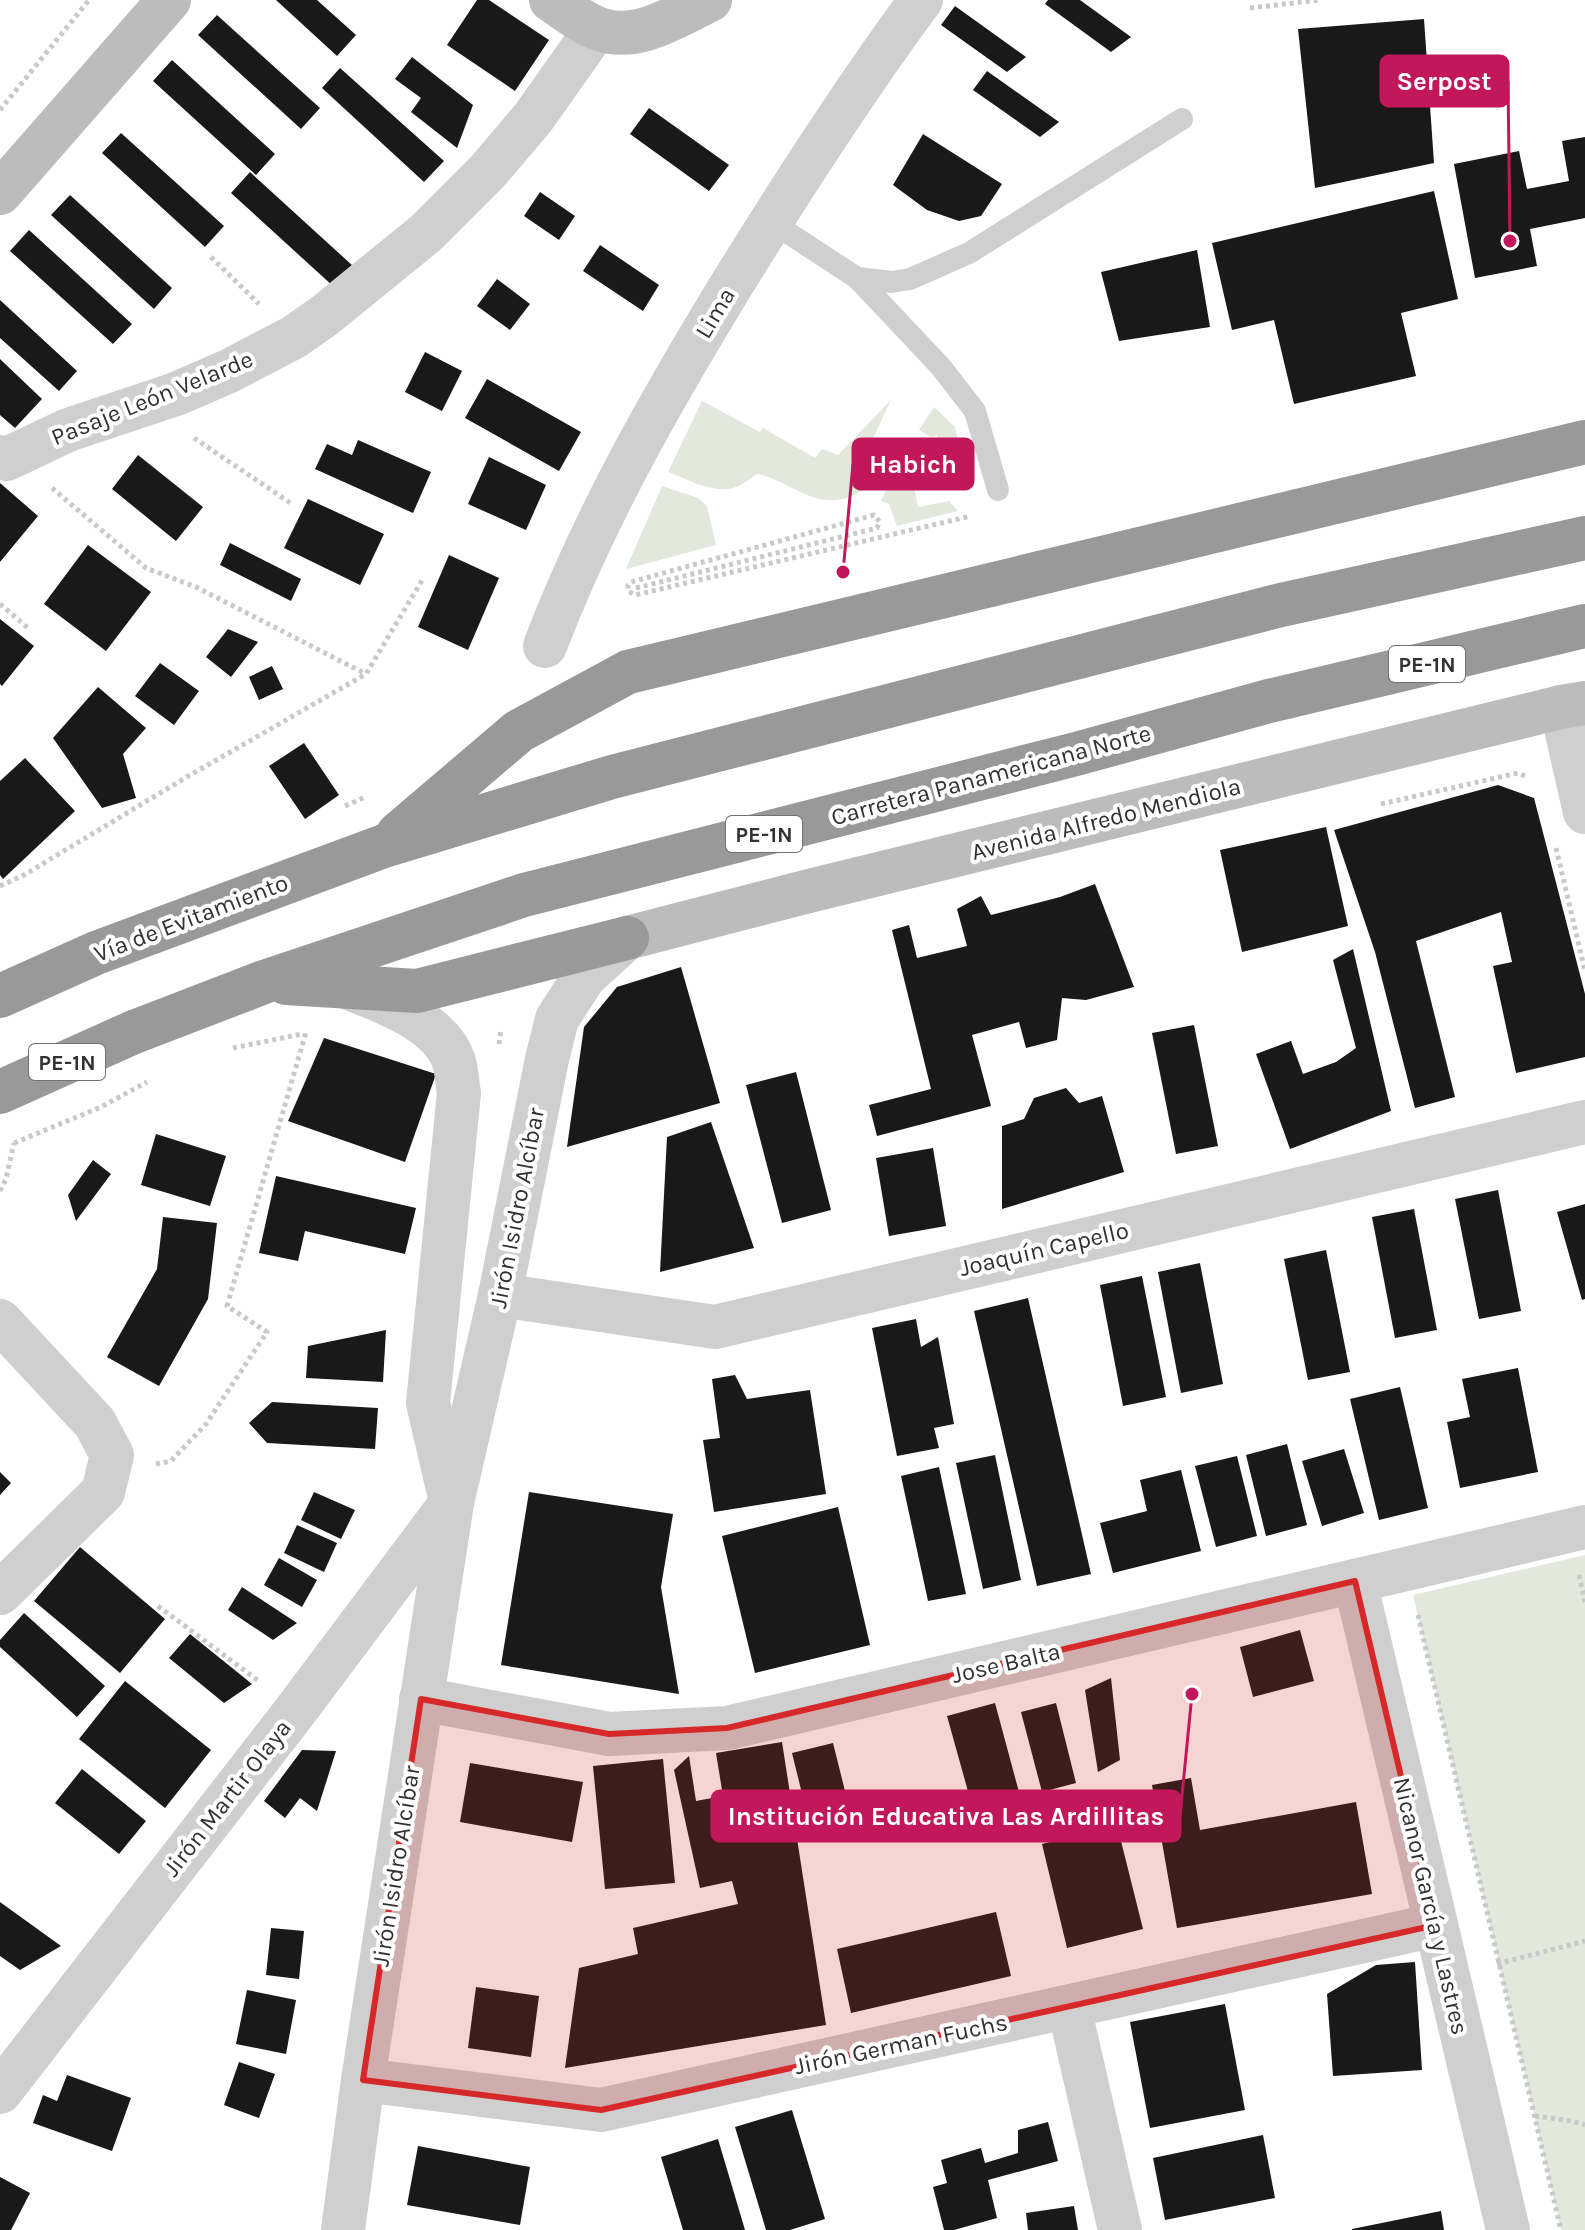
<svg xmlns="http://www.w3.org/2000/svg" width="1585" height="2230" viewBox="0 0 1585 2230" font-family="Karla,sans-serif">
<rect width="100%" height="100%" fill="#fff"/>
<!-- green -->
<g fill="#e2e8dc">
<path d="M891,400L866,453V471L862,491C819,516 797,484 758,474C750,477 745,484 736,487C715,495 687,479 668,472L702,401L760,432L763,428L815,458L822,449L838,455Z"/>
<path d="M934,407L955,427L963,467L950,470L945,455H941L937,435L931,437L919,430Z"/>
<path d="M911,472L918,507L949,501L958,511L897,526L889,504L881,501L894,475Z"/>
<path d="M662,486L698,498L707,506L716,545L626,569Z"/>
<path d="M1585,1555V2230H1561L1413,1595Z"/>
</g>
<!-- building -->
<g fill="#191919">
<path d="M276,0H317L356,35L337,56Z"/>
<path d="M477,0H489L549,40L515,91L447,45Z"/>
<path d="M1048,0H1080L1131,37L1111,52L1045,4Z"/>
<path d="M955,6L1026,57L1007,72L941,25Z"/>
<path d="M217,15L320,108L301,129L198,35Z"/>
<path d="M1424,19L1434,163L1315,188L1298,29Z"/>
<path d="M412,57L473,105L457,148L411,112L421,98L395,79Z"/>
<path d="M172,60L275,154L256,175L153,81Z"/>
<path d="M340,68L444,161L424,182L322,88Z"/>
<path d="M987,71L1059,122L1040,137L973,90Z"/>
<path d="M649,108L729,165L709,191L630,134Z"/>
<path d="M121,133L224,226L205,247L102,153Z"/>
<path d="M923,134L1002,184L981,216L959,221L927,210L893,185Z"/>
<path d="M1585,137V218L1530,229L1537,266L1475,278L1454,164L1519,151L1527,189L1569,181L1562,141Z"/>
<path d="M250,172L353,266L334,287L231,193Z"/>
<path d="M1434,191L1458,299L1401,313L1416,376L1294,404L1274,320L1232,330L1212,243Z"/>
<path d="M540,192L575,216L559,240L524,216Z"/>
<path d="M70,195L172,288L154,309L51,215Z"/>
<path d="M29,230L132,324L113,344L10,251Z"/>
<path d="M600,245L659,285L643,311L583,271Z"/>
<path d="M1197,250L1210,327L1119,341L1101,272Z"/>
<path d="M497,279L530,304L510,330L477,306Z"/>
<path d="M0,300L77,371L59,391L0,338Z"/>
<path d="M425,352L462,371L442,411L405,392Z"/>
<path d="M0,359L42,399L15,428L0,415Z"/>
<path d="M487,379L581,432L559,471L465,418Z"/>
<path d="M358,440L431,472L413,513L315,469L327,444L352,455Z"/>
<path d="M138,455L203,507L176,541L112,489Z"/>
<path d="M489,457L546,485L526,530L468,504Z"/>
<path d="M0,483L38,516L0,562Z"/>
<path d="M308,499L384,534L360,585L284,548Z"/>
<path d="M230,543L301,579L291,601L220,565Z"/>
<path d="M88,545L151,592L106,651L44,604Z"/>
<path d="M449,555L499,578L468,650L418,627Z"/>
<path d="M0,619L34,646L2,686L0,684Z"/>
<path d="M228,629L258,642L231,677L206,657Z"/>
<path d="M160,663L199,691L174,725L135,696Z"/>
<path d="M272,666L283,689L259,700L249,677Z"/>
<path d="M98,687L146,728L123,754L136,798L102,808L53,738Z"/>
<path d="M304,743L339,795L305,819L269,766Z"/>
<path d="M25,758L75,811L3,879L0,875V781Z"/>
<path d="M1498,785L1534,798L1585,994V1057L1516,1073L1493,966L1512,962L1501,912L1416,941L1455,1097L1415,1108L1375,952L1334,830Z"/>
<path d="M1326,827L1348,926L1242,952L1220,850Z"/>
<path d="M1095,884L1134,987L1086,1000L1062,998L1057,1040L1026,1048L1019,1022L972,1035L991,1106L877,1136L869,1105L931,1089L892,930L909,925L917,958L967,946L957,909L981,896L991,915L1060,897Z"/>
<path d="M1353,949L1391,1111L1290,1149L1256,1054L1291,1041L1303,1074L1336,1062L1356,1048L1333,960Z"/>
<path d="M681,967L720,1103L567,1147L584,1027L617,987Z"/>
<path d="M1194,1025L1218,1146L1176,1154L1152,1033Z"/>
<path d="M324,1038L436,1074L405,1162L288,1121Z"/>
<path d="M796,1072L831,1210L782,1223L746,1085Z"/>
<path d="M1066,1088L1079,1103L1102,1096L1124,1172L1002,1209V1126L1024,1119L1034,1098Z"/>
<path d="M711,1122L754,1248L660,1272L667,1137Z"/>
<path d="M156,1134L226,1156L210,1206L141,1185Z"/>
<path d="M933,1148L946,1226L889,1236L876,1158Z"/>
<path d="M93,1160L111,1174L76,1221L68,1195Z"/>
<path d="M276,1176L416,1208L405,1254L305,1231L298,1261L259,1253Z"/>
<path d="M1498,1190L1521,1311L1479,1319L1455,1199Z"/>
<path d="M1585,1204V1299L1582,1300L1557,1212Z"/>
<path d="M1414,1209L1437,1330L1395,1338L1372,1217Z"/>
<path d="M163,1217L217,1223L208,1299L159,1386L107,1357L157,1269Z"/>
<path d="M1326,1250L1350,1372L1308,1380L1284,1259Z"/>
<path d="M1200,1263L1223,1384L1181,1393L1158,1272Z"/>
<path d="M1142,1276L1166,1397L1123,1406L1100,1285Z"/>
<path d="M1028,1298L1091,1574L1037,1586L974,1311Z"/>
<path d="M916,1319L921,1347L938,1337L954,1424L934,1428L939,1448L897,1456L872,1328Z"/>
<path d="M386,1330L383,1382L306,1378L308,1346Z"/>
<path d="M1518,1368L1538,1472L1460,1488L1447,1422L1470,1417L1462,1379Z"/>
<path d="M735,1375L747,1399L810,1390L826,1494L714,1512L703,1440L720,1438L712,1379Z"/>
<path d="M1400,1387L1428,1508L1379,1520L1350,1399Z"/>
<path d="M272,1402L378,1408L375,1449L267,1443L249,1423Z"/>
<path d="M1287,1444L1307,1525L1266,1536L1246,1455Z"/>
<path d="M1344,1449L1364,1513L1322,1526L1302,1461Z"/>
<path d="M995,1455L1021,1580L983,1589L956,1463Z"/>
<path d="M1237,1456L1257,1536L1216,1547L1195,1466Z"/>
<path d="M939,1467L966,1594L928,1601L901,1476Z"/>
<path d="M1181,1470L1201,1551L1113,1573L1100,1523L1147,1511L1140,1480Z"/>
<path d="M0,1472L11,1483L0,1495Z"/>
<path d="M314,1492L355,1510L341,1539L301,1520Z"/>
<path d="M529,1492L673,1514L661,1587L679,1694L501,1665Z"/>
<path d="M838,1507L870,1645L755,1673L722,1536Z"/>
<path d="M297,1525L337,1543L324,1572L284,1553Z"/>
<path d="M80,1547L165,1619L120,1673L34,1601Z"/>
<path d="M279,1558L317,1580L302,1607L264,1585Z"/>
<path d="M242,1587L297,1623L273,1640L228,1610Z"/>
<path d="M24,1613L105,1686L77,1717L0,1647V1640Z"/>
<path d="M1300,1630L1314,1681L1253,1697L1240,1647Z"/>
<path d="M190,1634L252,1684L224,1703L169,1658Z"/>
<path d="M1111,1678L1120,1760L1098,1772L1085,1690Z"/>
<path d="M125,1681L211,1750L165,1808L79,1739Z"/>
<path d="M995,1703L1023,1807L976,1820L947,1716Z"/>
<path d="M1056,1703L1076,1783L1042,1792L1021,1712Z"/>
<path d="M782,1742L826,2025L565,2068L579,1968L638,1954L633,1928L738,1904L732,1881L700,1888L674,1770L689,1756L696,1801L723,1796L716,1753Z"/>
<path d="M833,1743L853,1823L812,1834L792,1753Z"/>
<path d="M302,1750L336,1751L317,1811L300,1798L285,1818L264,1801Z"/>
<path d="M663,1759L675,1883L605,1889L593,1766Z"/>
<path d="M470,1763L583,1782L572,1842L460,1822Z"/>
<path d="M82,1769L146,1821L119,1854L55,1803Z"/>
<path d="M1191,1778L1200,1830L1356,1802L1372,1894L1177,1928L1152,1785Z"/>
<path d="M1117,1825L1143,1929L1067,1948L1042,1844Z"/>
<path d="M0,1902L61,1946L20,1970L0,1956Z"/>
<path d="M996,1912L1011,1976L851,2013L837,1949Z"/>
<path d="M271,1928L304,1931L299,1979L266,1975Z"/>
<path d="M1415,1962L1422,2070L1333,2076L1327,1994L1376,1965Z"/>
<path d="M476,1987L539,1996L531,2057L468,2048Z"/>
<path d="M247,1990L296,2000L286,2054L236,2044Z"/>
<path d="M1225,2004L1245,2110L1150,2128L1130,2022Z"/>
<path d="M239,2062L275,2074L259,2118L224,2105Z"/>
<path d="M67,2075L131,2098L112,2151L33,2123L43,2095L57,2101Z"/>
<path d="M792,2110L825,2219L790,2230H766L735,2127Z"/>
<path d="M1048,2122L1058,2161L988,2180L997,2218L954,2230H944L933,2187L947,2183L941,2160L981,2148L985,2163L1018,2153V2130Z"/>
<path d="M1263,2135L1275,2198L1165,2220L1153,2158Z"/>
<path d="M718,2139L745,2230H683L661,2157Z"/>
<path d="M418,2146L530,2167L520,2225L407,2205Z"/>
<path d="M0,2177L30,2193L11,2230H0Z"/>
<path d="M1074,2206L1078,2230H1028L1026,2213Z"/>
<path d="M1441,2211L1444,2230H1352V2229Z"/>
</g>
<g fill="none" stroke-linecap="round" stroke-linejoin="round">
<!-- path -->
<g stroke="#c9c9c9" stroke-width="5" stroke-dasharray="4 4" stroke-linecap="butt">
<path d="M1250,8L1319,0"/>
<path d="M0,110L89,0"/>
<path d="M211,257L259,304"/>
<path d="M194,438L292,504"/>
<path d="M52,488L146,568L196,587L366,674"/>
<path d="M636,588L877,528L880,522L874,515L631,582L628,585V591L635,595L971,516"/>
<path d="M0,604L28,628"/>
<path d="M1381,804L1518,773L1527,777"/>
<path d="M345,806L365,797"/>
<path d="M1556,848L1585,971"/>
<path d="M0,886L24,875L185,778L366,674L424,577"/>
<path d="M499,1044L501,1029"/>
<path d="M233,1048L302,1034"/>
<path d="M14,1143L101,1107L147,1082"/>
<path d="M0,1191L6,1179L14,1143"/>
<path d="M156,1464L171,1461L206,1424L267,1332L227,1306L306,1032"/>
<path d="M1579,1575L1585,1602"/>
<path d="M158,1606L260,1682"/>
<path d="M1418,1615L1561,2230"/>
<path d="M1497,1964L1585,1941"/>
<path d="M1535,2116L1572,2121L1585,2125"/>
</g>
<!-- lane -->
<g stroke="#cfcfcf" stroke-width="22">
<path d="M770,221L857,278L892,282L910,279L969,253L1182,119"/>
<path d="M857,278L941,367L975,411L998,490"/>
</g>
<!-- street -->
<g stroke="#cfcfcf" stroke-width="44">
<path d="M0,457L7,459L68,430L176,394L229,371L294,337L324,316L426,233L488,171L533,118L596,29"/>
<path d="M545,646C593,520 659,404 729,289C790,190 852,93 921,0"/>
<path d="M1561,707L1585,812"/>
<path d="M349,988C384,1002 442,1022 454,1062C457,1072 457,1083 459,1093L428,1403L449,1493"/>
<path d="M500,1295L715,1327L1585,1122"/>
<path d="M0,1321L95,1423L112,1455L103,1492L0,1593"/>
<path d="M1355,1581L1508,2230"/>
<path d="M421,1699L609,1734L727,1728L1585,1527"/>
<path d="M1069,2007L1120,2230"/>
<path d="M363,2080L601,2110L1436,1925"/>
<path d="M0,2092L296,1710L449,1506"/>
<path d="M343,2230L363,2080L452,1503L500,1295L547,1059L557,1019L584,977L627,938"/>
</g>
<!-- secondary -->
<g stroke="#bcbcbc" stroke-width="44">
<path d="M551,0C566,10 582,23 599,29C636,43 677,16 710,0"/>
<path d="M0,193L169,0"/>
<path d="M627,938L809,891L1561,707L1585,703"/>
</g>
<!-- highway -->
<g stroke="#999" stroke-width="44">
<path d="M398,834L519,731L628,672L1585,442"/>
<path d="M286,983L417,991L627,938"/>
<path d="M0,996L96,953L384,846L612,777L1281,605L1585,538"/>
<path d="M134,1032L264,982L524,895L1076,754L1269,701L1585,626"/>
</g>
<!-- highway-bridge -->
<path stroke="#999" stroke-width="44" d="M0,1092L134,1032"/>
</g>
<!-- marked area -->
<path fill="#d62828" fill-opacity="0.2" stroke="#d62828" stroke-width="6" stroke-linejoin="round" d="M1355,1581L1436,1925L601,2110L363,2080L421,1699L609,1734L727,1728Z"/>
<g text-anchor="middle" stroke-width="8" stroke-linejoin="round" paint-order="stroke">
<!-- shield labels -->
<g fill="#fff" stroke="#707070" stroke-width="2">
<rect x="1389" y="646" width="76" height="36" rx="6"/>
<rect x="726" y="816" width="76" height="36" rx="6"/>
<rect x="29" y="1044" width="76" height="36" rx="6"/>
</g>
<g font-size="22" font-weight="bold" fill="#323232">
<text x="1427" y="672">PE-1N</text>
<text x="764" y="842">PE-1N</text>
<text x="67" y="1070">PE-1N</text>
</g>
<!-- street labels -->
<g font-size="24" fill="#323232" stroke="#fff">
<text transform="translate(715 313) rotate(-59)" y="8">Lima</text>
<text transform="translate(152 398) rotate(-22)" y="8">Pasaje León Velarde</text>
<text transform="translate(991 775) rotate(-15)" y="8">Carretera Panamericana Norte</text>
<text transform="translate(1106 819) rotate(-14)" y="8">Avenida Alfredo Mendiola</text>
<text transform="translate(191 918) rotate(-21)" y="8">Vía de Evitamiento</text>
<text transform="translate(517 1208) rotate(-79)" y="8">Jirón Isidro Alcíbar</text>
<text transform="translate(1044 1249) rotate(-13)" y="8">Joaquín Capello</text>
<text transform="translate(1006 1663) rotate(-13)" y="8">Jose Balta</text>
<text transform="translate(227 1798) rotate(-52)" y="8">Jirón Martir Olaya</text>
<text transform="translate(396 1866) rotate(-81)" y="8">Jirón Isidro Alcíbar</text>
<text transform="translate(1431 1906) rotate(77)" y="8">Nicanor García y Lastres</text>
<text transform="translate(901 2044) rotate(-12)" y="8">Jirón German Fuchs</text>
</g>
</g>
<!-- callouts -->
<path fill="none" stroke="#c2185b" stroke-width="3" d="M1510 241L1508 81M843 572L853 464M1192 1694L1180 1816"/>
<g fill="#c2185b" stroke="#fff" stroke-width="3">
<circle cx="1510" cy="241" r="8"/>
<circle cx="843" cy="572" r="8"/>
<circle cx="1192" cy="1694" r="8"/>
</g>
<g fill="#c2185b" stroke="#c2185b" stroke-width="3">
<rect x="1381" y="56" width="127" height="50" rx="8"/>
<rect x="853" y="439" width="120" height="50" rx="8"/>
<rect x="712" y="1791" width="468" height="50" rx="8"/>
</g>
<g font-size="26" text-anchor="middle" font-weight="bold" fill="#fff">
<text x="1444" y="90">Serpost</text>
<text x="913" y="473">Habich</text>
<text x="946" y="1825">Institución Educativa Las Ardillitas</text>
</g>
</svg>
